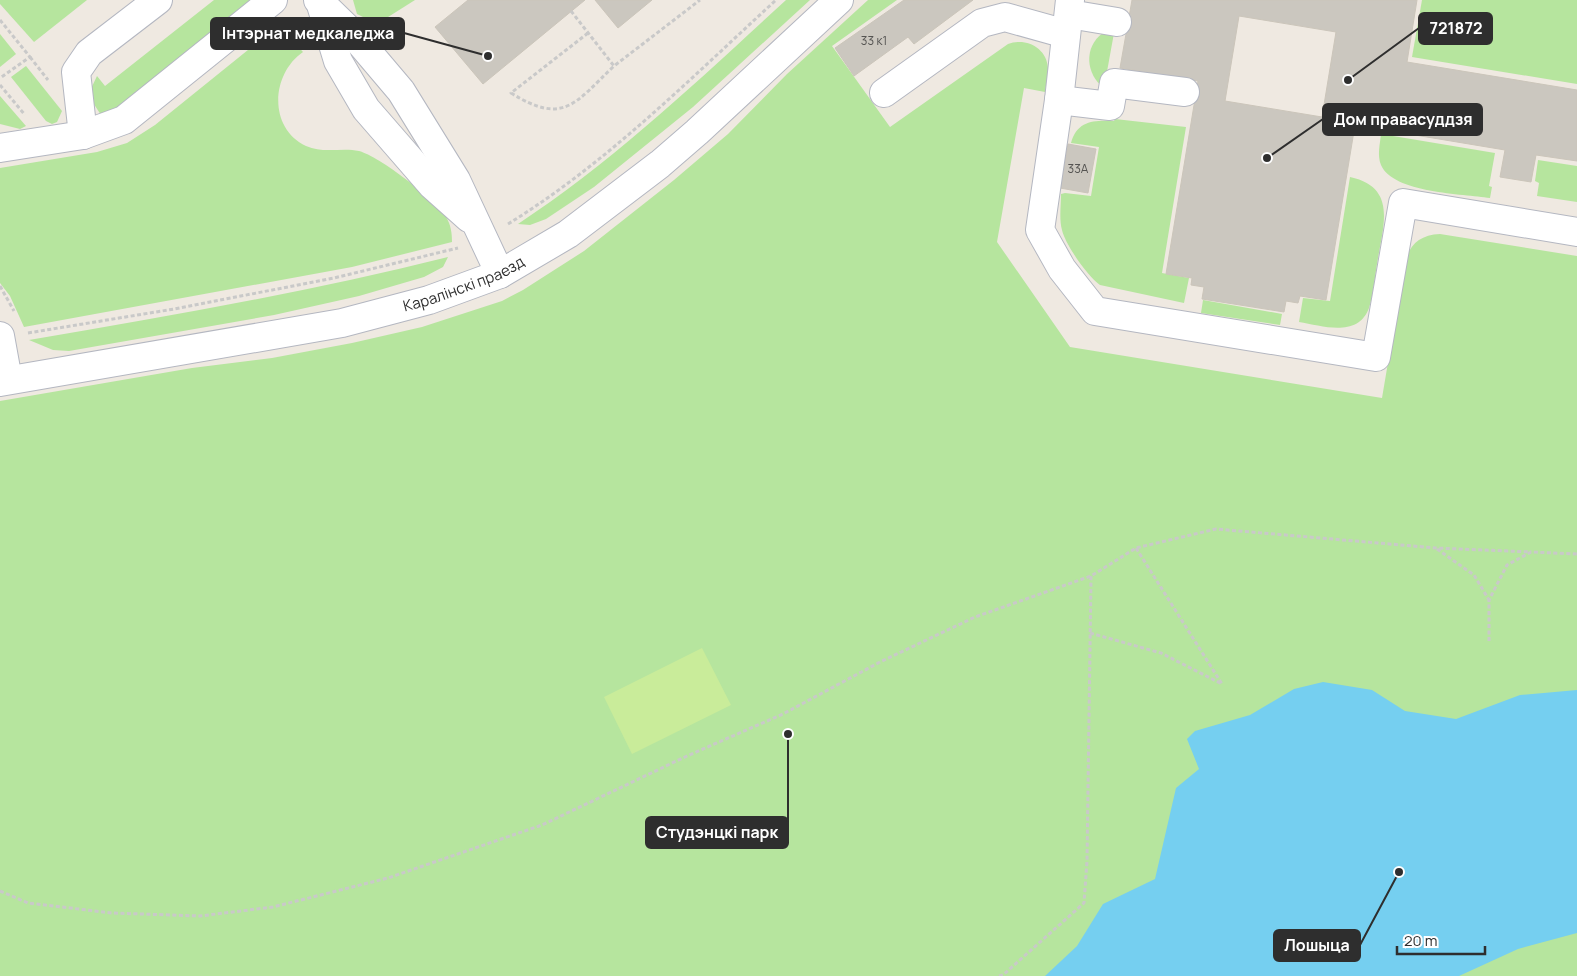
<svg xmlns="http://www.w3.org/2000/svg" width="1577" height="976" viewBox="0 0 1577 976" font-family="Manrope,sans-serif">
<rect width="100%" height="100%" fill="#efe9e1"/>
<!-- green -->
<g fill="#b6e59e">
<path d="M0,0H87L34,42L0,4Z"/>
<path d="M214,0H252L118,109L101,115L88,95L97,76L105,86Z"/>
<path d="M353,0H415L377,24L357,14Z"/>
<path d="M786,0H810L693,107L594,187L546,219L530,225L518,224C615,160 700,79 786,0Z"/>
<path d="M868,0H897L832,46L890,127L1008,44C1026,37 1047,48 1048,68C1048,76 1046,84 1045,92L1024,88L997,242L1070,347L1382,398L1405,262C1410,244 1420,235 1440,234L1577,256V976H0V401L192,368L272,358L352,343L422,327L502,301L523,290L584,251L674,180L728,134L787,74Z"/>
<path d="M1422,0H1577V84L1412,57Z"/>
<path d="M1103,33H1114L1104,88C1086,75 1083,47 1103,33Z"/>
<path d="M0,34L16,54L0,67Z"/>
<path d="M274,34L290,38L303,52C271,74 268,128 306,146C324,154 342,147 359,151C379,156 436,200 446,217C451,225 452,233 452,242L352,267L24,327L10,296L0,283V168L97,152L127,143L155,125L258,42Z"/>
<path d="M26,66L62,111L57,122L52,124L46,121L11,77Z"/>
<path d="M0,96L26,126L20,129L0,124Z"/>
<path d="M1115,119L1186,127L1162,273L1189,278L1184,303L1100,285C1088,277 1065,244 1062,230C1059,219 1061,206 1061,194L1065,193L1091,196L1099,147L1071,143C1077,120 1095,120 1114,121Z"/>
<path d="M1381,134L1495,153L1489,186L1492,187L1490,198C1463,194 1393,193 1381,165C1377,155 1380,144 1381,134Z"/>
<path d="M1538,160L1577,166V202L1537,196L1539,183L1535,181Z"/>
<path d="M1350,177C1396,187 1384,223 1378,258C1375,274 1374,292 1369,308C1358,338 1323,326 1299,322L1303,298L1330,301Z"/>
<path d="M448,257L443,267L424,277L359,296L274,315L69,351L53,350L29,340C169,316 309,292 448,257Z"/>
<path d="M1203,300L1282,314L1280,325L1201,313Z"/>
</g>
<!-- pitch -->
<path fill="#c9ec9a" d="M702,648L731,705L632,754L604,697Z"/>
<!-- water -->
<path fill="#75cff0" d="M1323,682L1372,690L1405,711L1456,719L1520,695L1577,690V933L1518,949L1459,976H1045L1077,946L1103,904L1155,879L1176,788L1199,769L1187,739L1195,731L1250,715L1294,689Z"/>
<!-- building -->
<g fill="#cbc7bf" stroke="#cbc5ba" fill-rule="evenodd">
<path d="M468,0H585L483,84L435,27Z"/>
<path d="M595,0H652L618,28Z"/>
<path d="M904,0H973L914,44L908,37L854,76L835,48Z"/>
<path d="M1132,0H1417L1407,62L1577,90V161L1536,155L1531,182L1500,177L1505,150L1355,125L1326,300L1300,296L1298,303L1286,301L1284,312L1202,299L1204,287L1191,285L1192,278L1166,274L1198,81L1120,68ZM1239,16L1336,32L1322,117L1225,101Z"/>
<path d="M1068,144L1096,149L1088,193L1060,188Z"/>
</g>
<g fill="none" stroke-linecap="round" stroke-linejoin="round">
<defs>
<g id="minor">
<path d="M318,0L351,32L401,91L456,180L500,274"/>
<path d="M1070,0L1059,100L1040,230L1062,269L1095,311L1376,357L1403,203L1577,232"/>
<path d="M321,5L338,61L366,109L432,185L469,218"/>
<path d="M1069,14L1117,22"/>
<path d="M884,93L982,23L1005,17L1066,34"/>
<path d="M1059,100L1110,106L1114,83L1185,92"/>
<path d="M83,135L76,72L89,53L158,0"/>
<path d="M0,148L83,135L124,120L273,0"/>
<path d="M0,336L8,380"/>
<path id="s1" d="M0,382L342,323L429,300L500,274L568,234L660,164L697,132L839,0"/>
</g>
</defs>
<!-- minor casing -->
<use href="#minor" stroke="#b4b7c1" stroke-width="30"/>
<!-- path -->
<g stroke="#c9c9c9" stroke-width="3" stroke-dasharray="4 2.5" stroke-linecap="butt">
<path d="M571,11L614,66L700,0"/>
<path d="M0,20L30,57L0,78"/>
<path d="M281,30L291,33L301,41"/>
<path d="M588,33L511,93C564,126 575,103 614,66"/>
<path d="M30,57L48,80"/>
<path d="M0,85L25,115"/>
<path d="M508,224C607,163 691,78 776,0"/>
<path d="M0,286L14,311"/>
<path d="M28,333L174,309L334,278L458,248"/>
<path d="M1437,549L1474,575L1489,600"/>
<path d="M1090,633L1161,653L1222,684L1136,548"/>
<path d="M1489,641V600L1507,565L1531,552L1577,554"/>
<path d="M0,891L28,903L112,913L200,916L273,907L388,878L542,825L687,756L783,714L880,662L975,617L1091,576L1136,548L1216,529L1436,548L1531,552"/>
<path d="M999,976L1003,975L1084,903L1087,861L1091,576"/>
</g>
<!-- minor -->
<use href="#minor" stroke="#fff" stroke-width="28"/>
</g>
<g text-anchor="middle" stroke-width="5" stroke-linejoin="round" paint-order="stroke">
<!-- number labels -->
<g font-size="12" fill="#555452">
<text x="874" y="45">33 к1</text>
<text x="1078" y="173">33А</text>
</g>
<!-- street labels -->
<g font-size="15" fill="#2e2e2e" stroke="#fff">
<text dy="5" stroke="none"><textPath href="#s1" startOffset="475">Каралінскі праезд</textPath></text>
</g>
</g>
<!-- callouts -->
<path fill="none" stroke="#2e2e2e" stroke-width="2" d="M1348 80L1419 28M488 56L404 33M1267 158L1323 119M788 734L788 832M1399 872L1360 945"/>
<g fill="#2e2e2e" stroke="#fff" stroke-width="2">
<circle cx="1348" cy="80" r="5"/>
<circle cx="488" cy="56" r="5"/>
<circle cx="1267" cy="158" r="5"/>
<circle cx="788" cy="734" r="5"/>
<circle cx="1399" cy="872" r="5"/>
</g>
<g fill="#2e2e2e" stroke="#2e2e2e" stroke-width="2">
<rect x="1419" y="13" width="73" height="31" rx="5"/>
<rect x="211" y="18" width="193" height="31" rx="5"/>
<rect x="1323" y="104" width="159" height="31" rx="5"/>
<rect x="646" y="817" width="142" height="31" rx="5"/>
<rect x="1274" y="930" width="86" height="31" rx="5"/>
</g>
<g font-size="16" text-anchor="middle" font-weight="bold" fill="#fff">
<text x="1456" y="34">721872</text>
<text x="308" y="39">Інтэрнат медкаледжа</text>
<text x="1403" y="125">Дом правасуддзя</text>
<text x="717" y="838">Студэнцкі парк</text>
<text x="1317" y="951">Лошыца</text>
</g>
<!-- scale -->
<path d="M1397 946v8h88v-8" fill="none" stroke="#2e2e2e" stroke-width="2.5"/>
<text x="1404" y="946" font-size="15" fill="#2e2e2e" stroke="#ffffff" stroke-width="4" paint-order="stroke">20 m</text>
</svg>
